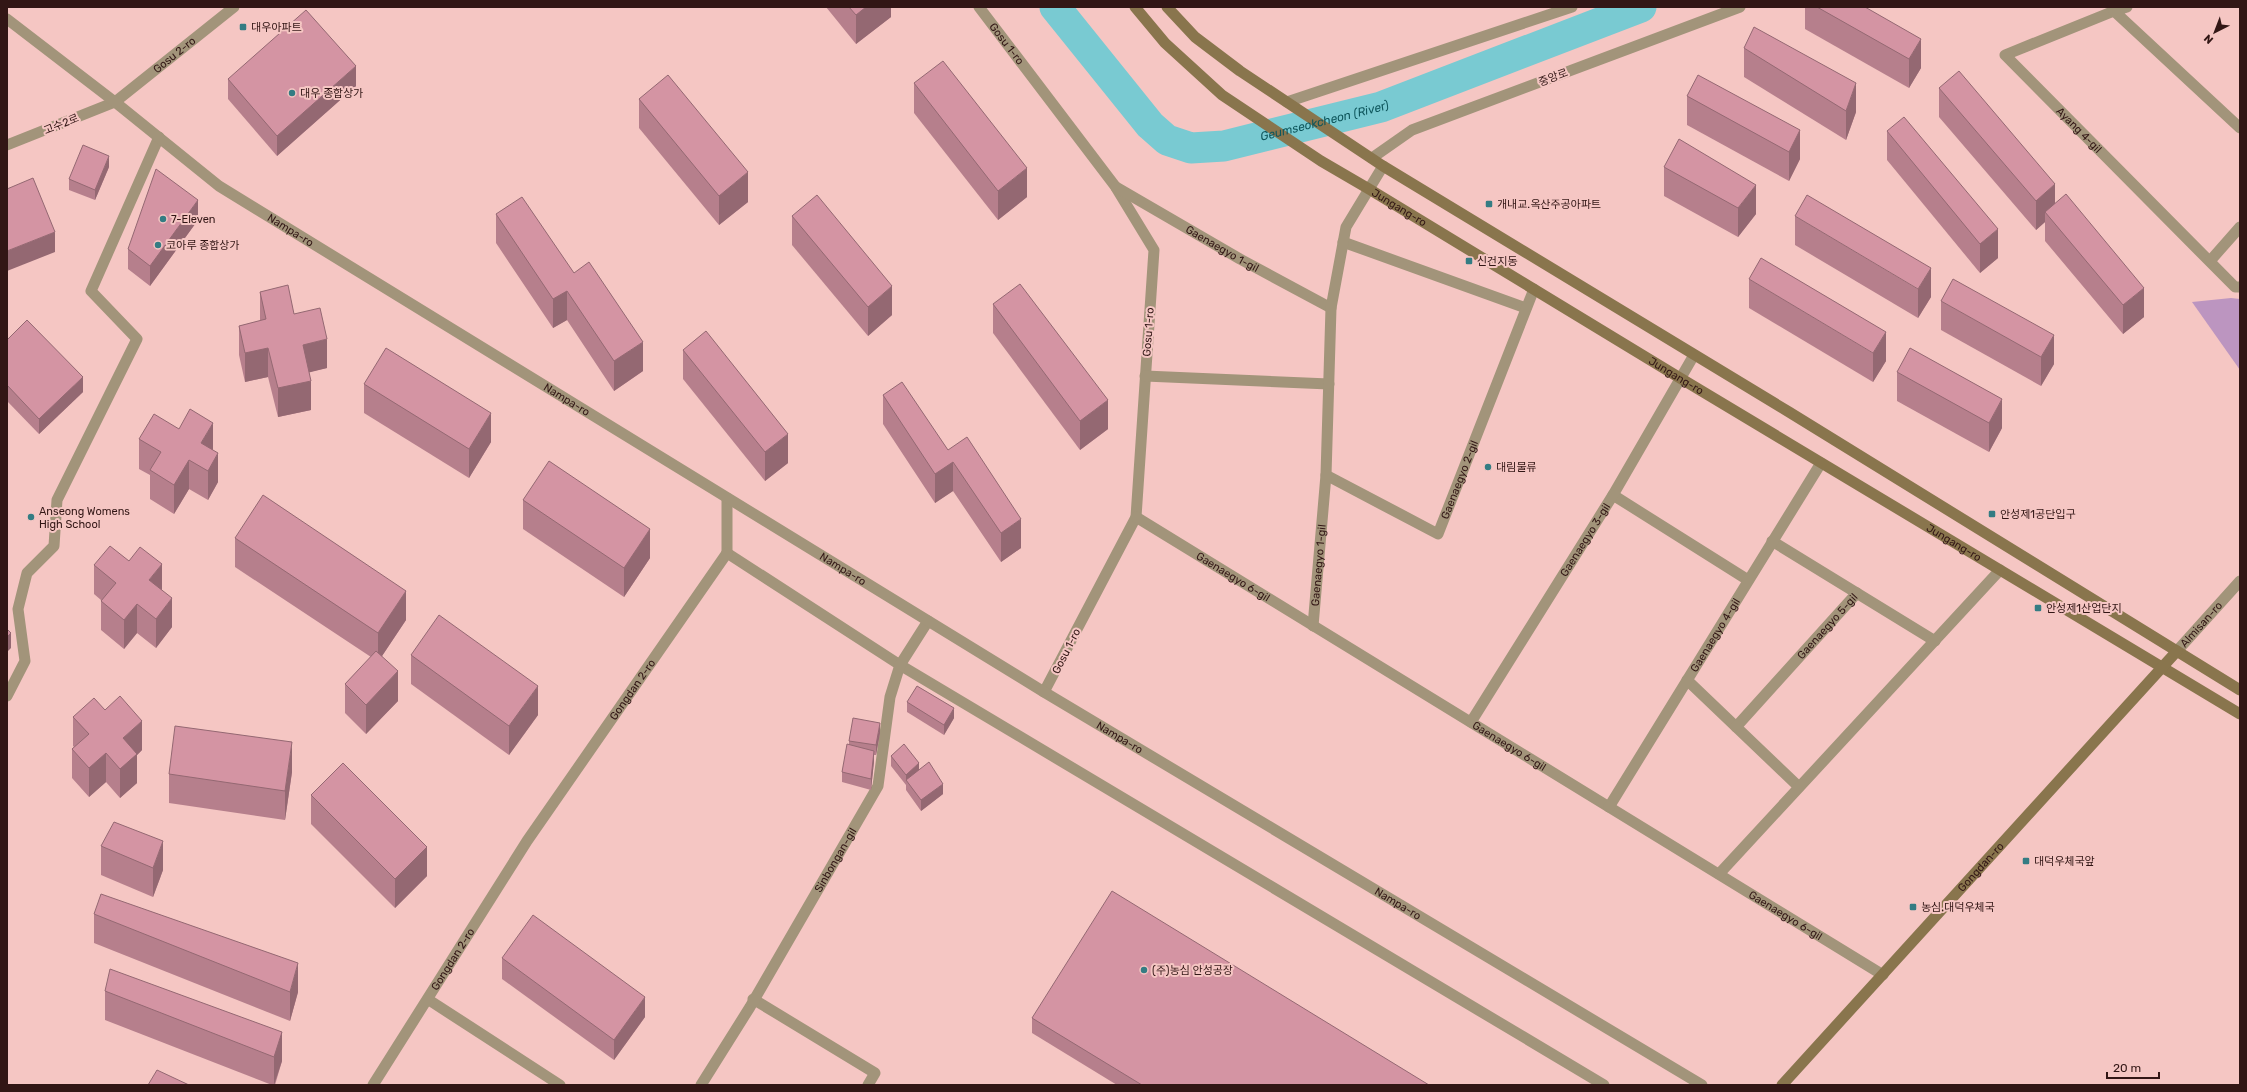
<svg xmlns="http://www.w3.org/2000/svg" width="2247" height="1092" viewBox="0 0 2247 1092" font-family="Rubik,'Noto Sans KR',sans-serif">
<rect width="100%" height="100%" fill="#f5c6c3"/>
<!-- green -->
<path fill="#bc95c0" d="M2231,298L2240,299V370L2192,302Z"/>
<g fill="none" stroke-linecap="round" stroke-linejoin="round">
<!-- river -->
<path stroke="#79cad2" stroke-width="31" id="s1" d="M1055,7L1150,125L1167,140L1191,148L1224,146L1381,107L1641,7"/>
<!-- minor -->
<g stroke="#a2947a" stroke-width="11">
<path id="s2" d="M979,7L1115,186L1154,250L1136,517L1044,692"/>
<path id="s3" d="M2113,7L2114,11L2005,55L2235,287H2240"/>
<path d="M2127,7L2114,11L2240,128"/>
<path d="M1287,102L1572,7"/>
<path id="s4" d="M7,145L115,102L234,7"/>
<path d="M1372,158L1412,130L1740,7"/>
<path id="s5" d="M1116,187L1240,259L1331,308"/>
<path d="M1343,242L1526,308"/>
<path d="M2210,261L2240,227"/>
<path d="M1145,376L1329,384"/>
<path id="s6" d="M1326,475L1438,534L1534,289"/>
<path d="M1613,495L1748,580"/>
<path id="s7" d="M1136,517L1883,975"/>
<path d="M1772,541L1935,641"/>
<path d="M727,553L900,665L1604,1085"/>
<path d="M727,553V498"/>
<path id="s8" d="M1313,626L1326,475L1331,308L1346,227L1383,166"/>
<path d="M1687,680L1799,787"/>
<path d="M7,696L25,661L18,609L27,573L54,546L57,500L137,339L91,291L159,137"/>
<path id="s9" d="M1471,722L1613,495L1694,355"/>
<path id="s10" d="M1736,727L1857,593"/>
<path id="s11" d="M1609,807L1821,463"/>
<path d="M1719,874L2000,570"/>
<path d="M753,999L875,1073L868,1085"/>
<path d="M429,1000L560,1085"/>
<path id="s12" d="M373,1085L527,841L727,553"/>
<path id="s13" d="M701,1085L750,1007L878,786L890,697L900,665L928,621"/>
</g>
<!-- tertiary -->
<g stroke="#a2947a" stroke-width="11">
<path id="s14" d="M7,19L115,102L219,186L1044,692L1702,1085"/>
<path id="s15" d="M2177,651L2240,581"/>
</g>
<!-- secondary -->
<g stroke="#89754d" stroke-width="11">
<path id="s16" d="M1135,7L1165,43L1222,95L1321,161L1369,189L1680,378L2240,714"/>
<path d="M1167,7L1195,37L1240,71L1383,166L1789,412L2240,690"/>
<path id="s17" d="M1782,1085L2177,651"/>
</g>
</g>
<!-- wall -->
<g fill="#b67f8c">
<path d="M826,7H891V17L856,44Z"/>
<path d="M1805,7H1865L1921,68L1909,88L1805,29Z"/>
<path d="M1744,48L1856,112L1846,140L1744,77Z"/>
<path d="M228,79L356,86L277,156L228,99Z"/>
<path d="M914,83L1027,197L998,220L914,113Z"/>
<path d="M1939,88L2055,203L2144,317L2123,334L2045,241V222L2036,230L1939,117Z"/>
<path d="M1687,96L1800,130V159L1789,181L1687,125Z"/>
<path d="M639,99L748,202L719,225L639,128Z"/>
<path d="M1887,131L1998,258L1980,273L1887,160Z"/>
<path d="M109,167L95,200L69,190V179Z"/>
<path d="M1664,167L1756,214L1738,237L1664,196Z"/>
<path d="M496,214L574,273L643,371L614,391L567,320L553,328L496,243Z"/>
<path d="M792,216L892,315L868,336L792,245Z"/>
<path d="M1795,216L1931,297L1918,318L1795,245Z"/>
<path d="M198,220L150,286L128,269V249Z"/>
<path d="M1749,279L1886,361L1873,382L1749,308Z"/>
<path d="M260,292L294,314L327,368L309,372L311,410L278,417L268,377L245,382L239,355V326L260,321Z"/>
<path d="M1941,301L2054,364L2041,386L1941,330Z"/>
<path d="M993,304L1108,429L1080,450L993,333Z"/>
<path d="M7,340L83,392L39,434L7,401Z"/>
<path d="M683,350L788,463L765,481L683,379Z"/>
<path d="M1897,372L2002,428L1989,452L1897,401Z"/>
<path d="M364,384L491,442L469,478L364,413Z"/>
<path d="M883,395L948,450L1021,548L1001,562L953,491L935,503L883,424Z"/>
<path d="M139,439L213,450L218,482L208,500L189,489L174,514L150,499V475L139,469Z"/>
<path d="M523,500L650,558L624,597L523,529Z"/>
<path d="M235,538L406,620L382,656L398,701L366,734L345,713V684L371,657L235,567Z"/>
<path d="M94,565L162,590L172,627L156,648L137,633L124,649L101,630V600L94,594Z"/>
<path d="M411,655L538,715L509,755L411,684Z"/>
<path d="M907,702L954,718L944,735L907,712Z"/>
<path d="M73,717L142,750L137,755V783L120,798L106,782L89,797L72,778V749L74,747L73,746Z"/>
<path d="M880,733L876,755H874V761L871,790L842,782V772L849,744V741Z"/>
<path d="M891,756L919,770L943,794L921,811L906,790V785L891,766Z"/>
<path d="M292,772L285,820L169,803V774Z"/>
<path d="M311,795L427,876L395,908L311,824Z"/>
<path d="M101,846L163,870L153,897L101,875Z"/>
<path d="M94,914L298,992L290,1021L94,943Z"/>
<path d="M502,958L645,1017L614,1060L502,979Z"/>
<path d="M105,991L282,1032V1061L275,1085H272L105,1020Z"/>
<path d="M1032,1018L1429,1085H1117L1032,1033Z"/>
</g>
<!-- shaded-wall -->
<g fill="#946872">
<path d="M866,7H891V17L856,44V15Z"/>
<path d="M1921,39V68L1909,88V59Z"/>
<path d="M356,66V86L277,156V136Z"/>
<path d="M1856,83V112L1846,140V111Z"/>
<path d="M1800,130V159L1789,181V152Z"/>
<path d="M109,156V167L95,200V190Z"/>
<path d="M1027,168V197L998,220V191Z"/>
<path d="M748,172V202L719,225V196Z"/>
<path d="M2055,184V213L2045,212V222L2036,230V201Z"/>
<path d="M1756,185V214L1738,237V208Z"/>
<path d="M198,200V220L150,286V266Z"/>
<path d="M1998,229V258L1980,273V244Z"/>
<path d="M55,232V252L7,271V251Z"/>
<path d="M1931,268V297L1918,318V289Z"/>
<path d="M892,286V315L868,336V307Z"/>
<path d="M2144,288V317L2123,334V305Z"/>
<path d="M567,291V320L553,328V299Z"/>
<path d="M1886,332V361L1873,382V353Z"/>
<path d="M2054,335V364L2041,386V357Z"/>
<path d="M327,339V368L303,374V345Z"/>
<path d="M643,342V371L614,391V361Z"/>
<path d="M268,348V377L245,382V353Z"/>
<path d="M83,377V392L39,434V419Z"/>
<path d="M311,381V410L278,417V388Z"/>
<path d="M2002,399V428L1989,452V423Z"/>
<path d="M1108,400V429L1080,450V421Z"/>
<path d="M491,413V442L469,478V449Z"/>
<path d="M213,423V452L201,443Z"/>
<path d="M788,434V463L765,481V452Z"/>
<path d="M218,453V482L208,500V471Z"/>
<path d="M189,460V489L174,514V485Z"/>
<path d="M953,462V491L935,503V474Z"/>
<path d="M1021,519V548L1001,562V533Z"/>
<path d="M650,529V558L624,597V568Z"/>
<path d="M162,564V593L149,580Z"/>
<path d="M406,591V620L378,662V633Z"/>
<path d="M172,598V627L156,648V619Z"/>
<path d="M137,604V633L124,649V620Z"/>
<path d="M11,633V648L7,652V637Z"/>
<path d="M398,671V701L366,734V705Z"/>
<path d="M538,686V715L509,755V726Z"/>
<path d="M954,708V718L944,735V725Z"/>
<path d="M142,721V750L137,755V783L120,798V769L123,738Z"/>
<path d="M880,723V733L876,755V745Z"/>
<path d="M292,742V772L285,820V791Z"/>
<path d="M874,751V761L871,790V779Z"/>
<path d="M106,753V782L89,797V768Z"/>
<path d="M919,763V773L906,780V785V775Z"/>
<path d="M943,784V794L921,811V800Z"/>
<path d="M163,841V870L153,897V868Z"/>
<path d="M427,847V876L395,908V879Z"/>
<path d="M298,963V992L290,1021V992Z"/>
<path d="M645,997V1017L614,1060V1040Z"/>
<path d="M282,1032V1061L274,1085V1057Z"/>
</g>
<!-- building -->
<g fill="#d494a3" stroke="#946872">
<path d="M849,7H866L856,15Z"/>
<path d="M1817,7H1865L1921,39L1909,59Z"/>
<path d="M306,10L356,66L277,136L228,79Z"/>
<path d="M1754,27L1856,83L1846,111L1744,48Z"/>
<path d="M943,61L1027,168L998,191L914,83Z"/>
<path d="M1959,71L2055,184L2036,201L1939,88Z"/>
<path d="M668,75L748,172L719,196L639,99Z"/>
<path d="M1698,75L1800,130L1789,152L1687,96Z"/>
<path d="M1904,117L1998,229L1980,244L1887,131Z"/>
<path d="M1679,139L1756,185L1738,208L1664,167Z"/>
<path d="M83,145L109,156L95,190L69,179Z"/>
<path d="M156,169L198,200L150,266L128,249Z"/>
<path d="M33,178L55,232L7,251V189Z"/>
<path d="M2066,194L2144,288L2123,305L2045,212Z"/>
<path d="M817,195L892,286L868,307L792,216Z"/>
<path d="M1807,195L1931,268L1918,289L1795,216Z"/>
<path d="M522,197L574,273L589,262L643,342L614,361L567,291L553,299L496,214Z"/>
<path d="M1761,258L1886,332L1873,353L1749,279Z"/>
<path d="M1953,279L2054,335L2041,357L1941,301Z"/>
<path d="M1020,284L1108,400L1080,421L993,304Z"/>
<path d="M288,285L294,314L320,308L327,339L303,345L311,381L278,388L268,348L245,353L239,326L266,319L260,292Z"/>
<path d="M27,320L83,377L39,419L7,385V340Z"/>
<path d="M706,331L788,434L765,452L683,350Z"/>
<path d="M386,348L491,413L469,449L364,384Z"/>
<path d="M1910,348L2002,399L1989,423L1897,372Z"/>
<path d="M902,382L948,450L967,437L1021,519L1001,533L953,462L935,474L883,395Z"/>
<path d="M190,409L213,423L201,443L218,453L208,471L189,460L174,485L150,470L161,452L139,439L154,414L179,429Z"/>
<path d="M549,461L650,529L624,568L523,500Z"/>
<path d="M263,495L406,591L378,633L235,538Z"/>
<path d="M110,546L129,561L140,547L162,564L149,580L172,598L156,619L137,604L124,620L101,601L116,583L94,565Z"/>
<path d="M439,615L538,686L509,726L411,655Z"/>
<path d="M7,629L11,633L7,637Z"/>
<path d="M376,651L398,671L366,705L345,684Z"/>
<path d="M917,686L954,708L944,725L907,702Z"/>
<path d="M120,696L142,721L123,738L137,754L120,769L106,753L89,768L72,749L89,734L73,717L94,698L105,710Z"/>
<path d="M853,718L880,723L876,745L849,741Z"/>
<path d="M175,726L292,742L285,791L169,774Z"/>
<path d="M847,744L874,751L871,779L842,772Z"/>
<path d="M904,744L919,763L906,775L891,756Z"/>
<path d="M929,762L943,784L921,800L906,780Z"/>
<path d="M343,763L427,847L395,879L311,795Z"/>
<path d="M114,822L163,841L153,868L101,846Z"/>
<path d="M1112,891L1429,1085H1142L1032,1018Z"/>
<path d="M101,894L298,963L290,992L94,914Z"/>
<path d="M533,915L645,997L614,1040L502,958Z"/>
<path d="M110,969L282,1032L274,1057L105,991Z"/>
<path d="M157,1070L189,1085H148Z"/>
</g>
<!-- markers -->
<g fill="#347c83" stroke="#f5c6c3" stroke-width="1.5">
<rect x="239" y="23" width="8" height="8" rx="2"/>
<circle cx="292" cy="93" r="4"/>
<rect x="1485" y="200" width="8" height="8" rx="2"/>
<circle cx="163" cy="219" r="4"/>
<circle cx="158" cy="245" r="4"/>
<rect x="1465" y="257" width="8" height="8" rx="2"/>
<circle cx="1488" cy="467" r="4"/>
<rect x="1988" y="510" width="8" height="8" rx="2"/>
<circle cx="31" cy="517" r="4"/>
<rect x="2034" y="604" width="8" height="8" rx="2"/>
<rect x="2022" y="857" width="8" height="8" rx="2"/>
<rect x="1909" y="903" width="8" height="8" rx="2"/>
<circle cx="1144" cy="970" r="4"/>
</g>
<g text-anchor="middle" stroke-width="4" stroke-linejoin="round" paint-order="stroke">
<!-- poi labels -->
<g font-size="11" fill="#321615" stroke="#f5c6c3" text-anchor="start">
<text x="251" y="31">대우아파트</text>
<text x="300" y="97">대우 종합상가</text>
<text x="1497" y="208">개내교.옥산주공아파트</text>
<text x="171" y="223">7-Eleven</text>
<text x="166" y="249">코아루 종합상가</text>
<text x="1477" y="265">신건지동</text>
<text x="1496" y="471">대림물류</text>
<text x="39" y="515">Anseong Womens<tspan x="39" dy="13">High School</tspan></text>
<text x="2000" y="518">안성제1공단입구</text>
<text x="2046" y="612">안성제1산업단지</text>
<text x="2034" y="865">대덕우체국앞</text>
<text x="1921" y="911">농심.대덕우체국</text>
<text x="1152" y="974">(주)농심 안성공장</text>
</g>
<!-- street labels -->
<g font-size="11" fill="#321615" stroke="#f5c6c3">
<text dy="4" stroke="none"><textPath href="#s2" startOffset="46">Gosu 1-ro</textPath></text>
<text dy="4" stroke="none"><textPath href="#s4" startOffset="192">Gosu 2-ro</textPath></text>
<text transform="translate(1553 77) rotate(-21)" y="4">중앙로</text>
<text transform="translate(61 124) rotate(-22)" y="4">고수2로</text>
<text dy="4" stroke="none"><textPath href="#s3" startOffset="227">Ayang 4-gil</textPath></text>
<text dy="4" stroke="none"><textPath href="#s16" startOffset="334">Jungang-ro</textPath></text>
<text dy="4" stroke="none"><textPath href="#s14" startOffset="354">Nampa-ro</textPath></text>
<text dy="4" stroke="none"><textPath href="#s5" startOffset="123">Gaenaegyo 1-gil</textPath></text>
<text transform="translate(1148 332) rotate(-86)" y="4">Gosu 1-ro</text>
<text dy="4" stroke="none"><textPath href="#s16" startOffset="658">Jungang-ro</textPath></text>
<text dy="4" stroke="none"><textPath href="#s14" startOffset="678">Nampa-ro</textPath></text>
<text dy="4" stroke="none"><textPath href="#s6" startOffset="185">Gaenaegyo 2-gil</textPath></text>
<text dy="4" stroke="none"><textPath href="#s9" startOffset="215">Gaenaegyo 3-gil</textPath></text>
<text dy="4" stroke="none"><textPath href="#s16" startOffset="982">Jungang-ro</textPath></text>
<text dy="4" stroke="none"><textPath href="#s8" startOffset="61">Gaenaegyo 1-gil</textPath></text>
<text dy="4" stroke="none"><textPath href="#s14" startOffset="1002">Nampa-ro</textPath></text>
<text dy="4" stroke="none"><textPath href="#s7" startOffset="114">Gaenaegyo 6-gil</textPath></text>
<text dy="4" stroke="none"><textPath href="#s15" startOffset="36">Almisan-ro</textPath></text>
<text dy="4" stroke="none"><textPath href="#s10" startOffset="136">Gaenaegyo 5-gil</textPath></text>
<text dy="4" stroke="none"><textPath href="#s11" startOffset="202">Gaenaegyo 4-gil</textPath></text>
<text transform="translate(1066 651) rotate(-63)" y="4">Gosu 1-ro</text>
<text dy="4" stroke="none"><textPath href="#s12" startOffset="473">Gongdan 2-ro</textPath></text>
<text dy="4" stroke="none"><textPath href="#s14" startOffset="1326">Nampa-ro</textPath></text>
<text dy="4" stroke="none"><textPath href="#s7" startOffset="438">Gaenaegyo 6-gil</textPath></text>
<text dy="4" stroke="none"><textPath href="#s13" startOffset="262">Sinbongan-gil</textPath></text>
<text dy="4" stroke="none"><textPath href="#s17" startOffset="295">Gongdan-ro</textPath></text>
<text dy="4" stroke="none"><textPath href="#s14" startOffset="1650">Nampa-ro</textPath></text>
<text dy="4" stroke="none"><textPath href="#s7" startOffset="762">Gaenaegyo 6-gil</textPath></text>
<text dy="4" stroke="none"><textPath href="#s12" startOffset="149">Gongdan 2-ro</textPath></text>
</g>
<!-- water labels -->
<g font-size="12" font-style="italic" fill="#0e565c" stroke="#f5c6c3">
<text dy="4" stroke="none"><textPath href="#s1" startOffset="336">Geumseokcheon (River)</textPath></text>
</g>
</g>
<!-- border -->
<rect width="2247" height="1092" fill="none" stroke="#321615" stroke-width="16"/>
<!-- north arrow -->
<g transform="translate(2215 32) rotate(222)" stroke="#f5c6c3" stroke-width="3" paint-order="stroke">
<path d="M0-3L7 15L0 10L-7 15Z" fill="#321615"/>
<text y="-6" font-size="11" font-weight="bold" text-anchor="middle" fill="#321615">N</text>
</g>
<!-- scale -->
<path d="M2107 1072v6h52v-6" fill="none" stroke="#321615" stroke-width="2"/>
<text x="2113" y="1072" font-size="12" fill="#321615" stroke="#f5c6c3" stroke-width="3" paint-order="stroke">20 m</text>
</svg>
